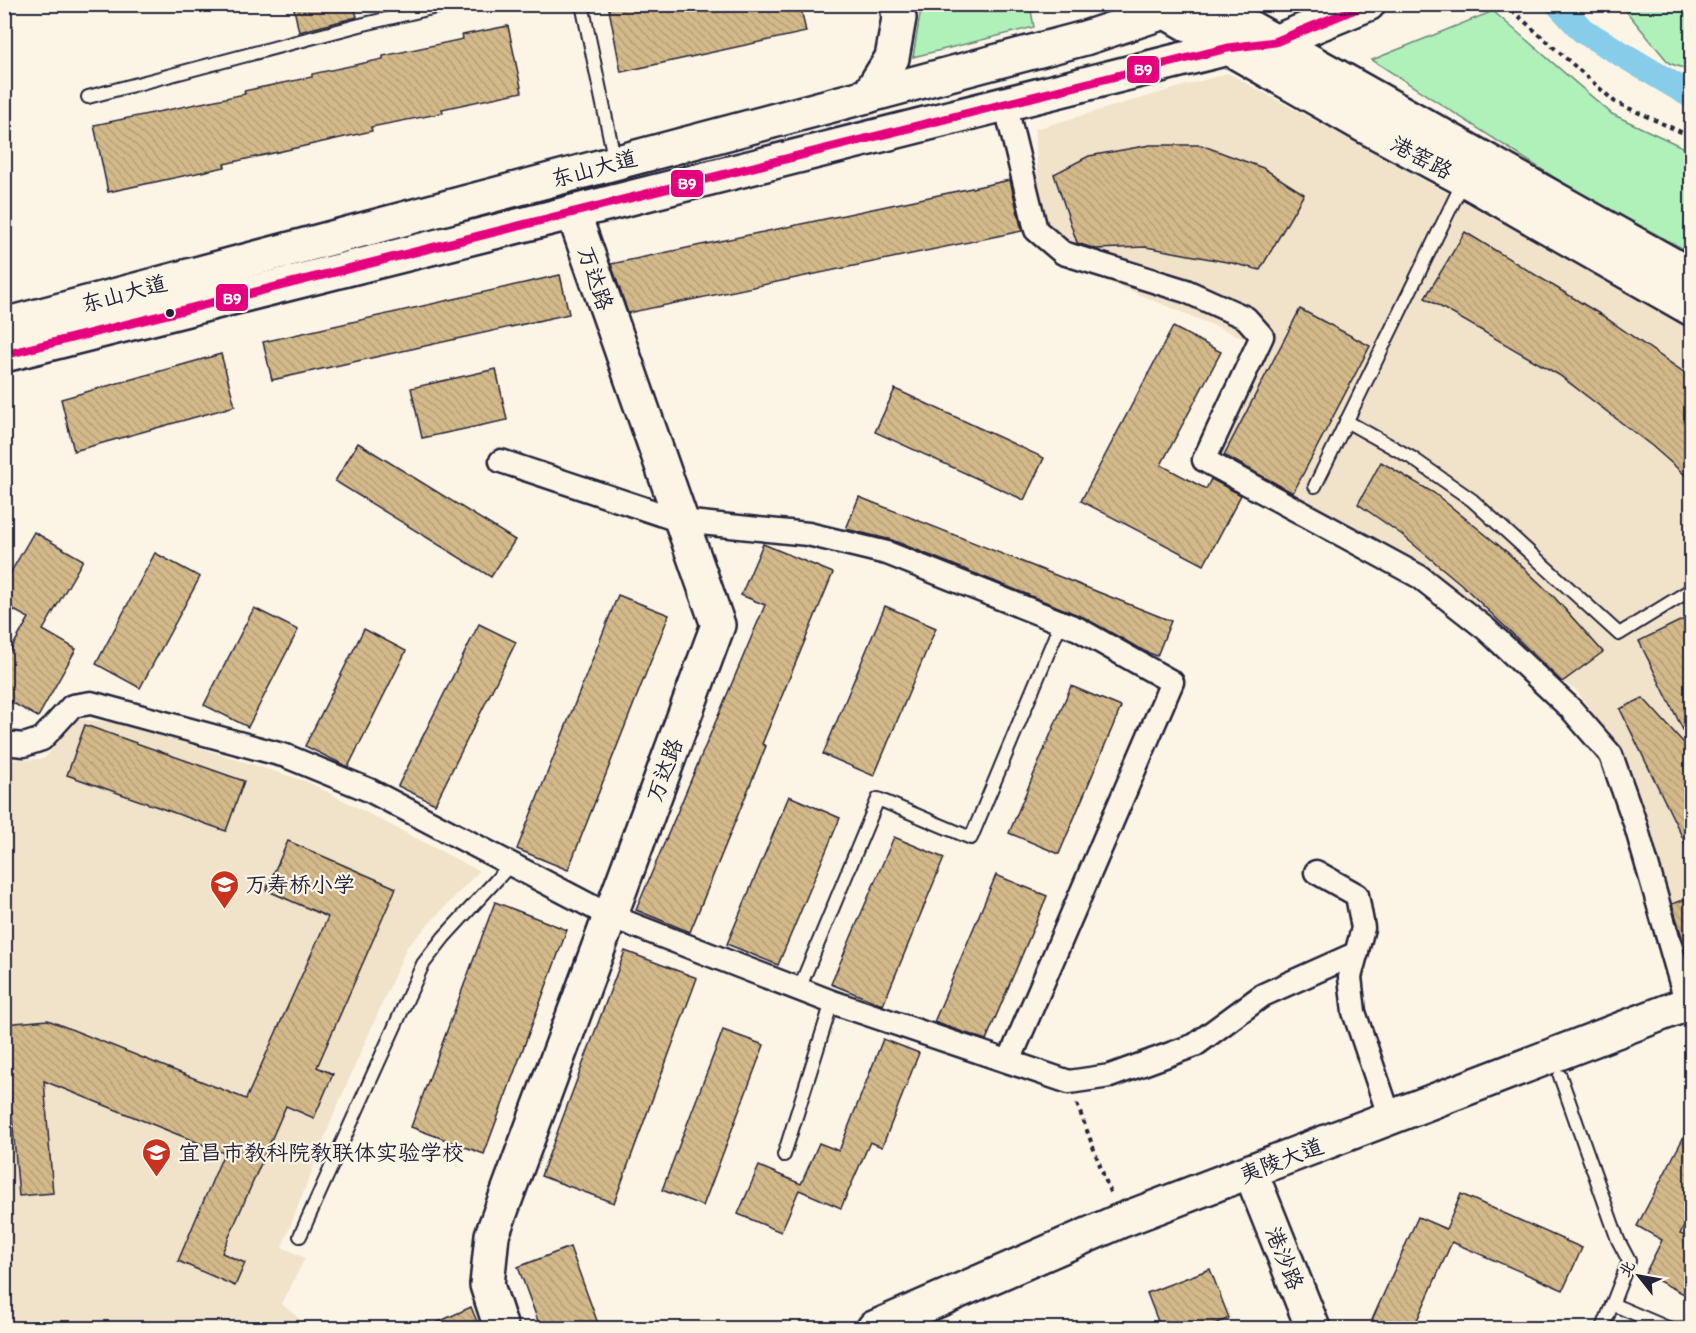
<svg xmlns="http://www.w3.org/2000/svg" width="1696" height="1333" viewBox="0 0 1696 1333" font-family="Itim,'LXGW WenKai TC',sans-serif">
<defs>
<pattern id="building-back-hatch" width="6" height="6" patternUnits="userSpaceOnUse" patternTransform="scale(1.5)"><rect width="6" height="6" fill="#d4ba8a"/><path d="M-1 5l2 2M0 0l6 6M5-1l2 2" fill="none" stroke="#b6a078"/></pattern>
</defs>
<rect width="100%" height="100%" fill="#fcf5e5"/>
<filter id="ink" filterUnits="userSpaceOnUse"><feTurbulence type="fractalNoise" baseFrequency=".0167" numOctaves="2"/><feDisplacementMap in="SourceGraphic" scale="12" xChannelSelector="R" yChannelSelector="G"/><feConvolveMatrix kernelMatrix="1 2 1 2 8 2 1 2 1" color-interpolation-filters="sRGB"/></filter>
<g filter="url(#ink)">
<!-- built -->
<g fill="#f0e3ca">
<path d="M1228,73L1665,312L1691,332V975L1631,768L1577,691L1331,538L1192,464L1248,340L1042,254L1035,129Z"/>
<path d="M77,719L121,723L308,782L479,871L407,947L336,1109L282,1247L305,1258L282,1304L310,1328H5L4,760L44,759Z"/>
</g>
<!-- green -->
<g fill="#b0f0b9" stroke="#69897a" stroke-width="1.5">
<path d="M920,5H1030L1034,27L913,57L920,15Z"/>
<path d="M1621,5H1691V71L1669,63Z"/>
<path d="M1493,11L1612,114L1691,151V253L1572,189L1372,60Z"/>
</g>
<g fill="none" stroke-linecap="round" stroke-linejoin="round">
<!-- canal -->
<path stroke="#87cde9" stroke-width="26" d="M1558,4L1583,31L1692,96"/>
</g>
<!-- building -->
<g fill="url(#building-back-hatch)" stroke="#22223b" stroke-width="1.5">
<path d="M293,4H354L357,17L299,32Z"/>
<path d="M608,4H800L806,32L621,72Z"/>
<path d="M508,26L522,92L442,109L443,113L371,127L372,131L224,164L225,167L108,192L94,125L245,94L244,91L312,77V74L383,59V56L463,39L462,35Z"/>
<path d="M1150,145H1201L1263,168L1304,194L1260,270L1232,263L1146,247L1096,249L1077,243L1054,174L1089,156Z"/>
<path d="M1010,180L1022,231L628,313L611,264Z"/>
<path d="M1465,232L1603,316L1692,378V481L1652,446L1559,375L1425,298Z"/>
<path d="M560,275L569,314L272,380L263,342Z"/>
<path d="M1300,309L1370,346L1293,493L1224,455Z"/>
<path d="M1173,327L1221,352L1161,465L1206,489L1211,479L1241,495L1204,565L1081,501Z"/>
<path d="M221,354L235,406L74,451L61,399Z"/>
<path d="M496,369L507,420L422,438L411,388Z"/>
<path d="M895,389L1044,458L1024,500L875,432Z"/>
<path d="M358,443L515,540L491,577L335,481Z"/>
<path d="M1381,462L1434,493L1507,552L1555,598L1603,652L1562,682L1461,584L1401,534L1358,504Z"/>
<path d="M859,497L1171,621L1157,656L1144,651L1083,617L892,540L846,529Z"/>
<path d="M34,532L83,560L43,630L76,649L38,717L4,698V661L29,618L4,605V584Z"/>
<path d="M763,544L833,573L762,744L766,746L690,932L636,910L765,605L741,595Z"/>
<path d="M155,553L200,577L140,688L96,664Z"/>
<path d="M618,595L669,615L568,870L517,849Z"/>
<path d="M885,606L936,628L874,776L823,754Z"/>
<path d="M254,608L298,630L248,727L204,705Z"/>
<path d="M1692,615V748L1639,641Z"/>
<path d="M479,624L516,642L435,804L398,786Z"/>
<path d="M364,629L406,651L348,767L305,746Z"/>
<path d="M1071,686L1121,707L1059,854L1009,833Z"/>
<path d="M1643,698L1692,752V857L1620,709Z"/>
<path d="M85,725L244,781L226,831L67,775Z"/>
<path d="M789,796L840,818L778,965L727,944Z"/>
<path d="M894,837L944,858L883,1005L831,984Z"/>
<path d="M288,841L396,888L317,1067L333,1074L314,1118L286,1106L222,1253L245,1263L235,1286L178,1261L224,1153L44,1081L53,1193L19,1196L4,1024L48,1020L246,1099L328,917L266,890Z"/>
<path d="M996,875L1047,896L986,1040L934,1022Z"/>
<path d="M1692,897V944L1685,947L1672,904Z"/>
<path d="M495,902L567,930L484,1154L411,1127Z"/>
<path d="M625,951L697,978L614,1203L541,1176Z"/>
<path d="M723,1030L764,1045L703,1206L662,1190Z"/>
<path d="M883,1039L919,1053L882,1147L870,1142L841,1208L799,1190L781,1232L738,1214L759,1166L801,1184L819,1143L839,1151Z"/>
<path d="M1692,1121V1212L1680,1234L1692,1239V1298L1645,1274L1662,1240L1637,1226Z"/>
<path d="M1461,1194L1582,1248L1563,1290L1452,1242L1413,1329H1390L1372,1320L1418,1217L1446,1229Z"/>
<path d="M570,1247L600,1329H541L518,1267Z"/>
<path d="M1210,1269L1229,1318L1204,1329H1161L1147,1293Z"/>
<path d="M471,1307L480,1329H423Z"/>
</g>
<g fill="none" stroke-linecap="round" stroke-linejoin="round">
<defs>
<g id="lane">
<path d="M582,4L615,162"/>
<path d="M88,97L360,25L449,4"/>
<path d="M1346,421L1412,458L1472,500L1619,634L1692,589"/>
<path d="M1315,486L1464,180"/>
<path d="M799,989L878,799L971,838L1061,622"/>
<path d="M1560,1076L1618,1240L1629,1261L1603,1328"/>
<path d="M784,1155L832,1002"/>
<path d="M300,1236L423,964L444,937L511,864"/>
<path d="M1612,1304L1668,1328"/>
</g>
<g id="street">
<path d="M1005,103L1036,230L1063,253L1186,291L1246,318L1262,336L1204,460L1420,577L1486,629L1571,709L1611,755L1635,823L1687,1004"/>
<path d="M501,461L681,521L808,534L887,553L1078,629L1172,682L1009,1061"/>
<path d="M4,743L24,745L42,739L72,706L91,703L286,756L369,790L610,916L832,1002L1069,1082L1110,1076L1195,1045L1263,995L1357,953"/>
<path d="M1316,872L1357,895L1363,928L1350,977L1354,1012L1390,1118"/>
</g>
<g id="secondary">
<path d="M1257,1188L1313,1328"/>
<path d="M501,1328L487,1285L492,1235L718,625L573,212"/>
<path d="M874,1328L1120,1221L1692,1002"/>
</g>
<g id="primary">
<path d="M1152,4L1363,125L1464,179L1692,309"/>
<path d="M1208,4L1692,276"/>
<path d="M868,96L892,58L899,18L897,4"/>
<path d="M4,325L1085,38L1164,12L1181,4"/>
<path d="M4,355L1228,48L1275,42L1368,4"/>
</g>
</defs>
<!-- lane casing -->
<use href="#lane" stroke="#22223b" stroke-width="16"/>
<!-- street casing -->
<use href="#street" stroke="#22223b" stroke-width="27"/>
<!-- secondary casing -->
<use href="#secondary" stroke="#22223b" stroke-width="38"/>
<!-- primary casing -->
<use href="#primary" stroke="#22223b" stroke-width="38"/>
<!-- path -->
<g stroke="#22223b" stroke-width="4" stroke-dasharray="4.5 4.5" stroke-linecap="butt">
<path d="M1505,4L1615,102L1692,137"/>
<path d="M1077,1104L1111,1195"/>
</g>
<!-- lane -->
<use href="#lane" stroke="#fcf5e5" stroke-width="12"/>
<!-- street -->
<use href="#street" stroke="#fcf5e5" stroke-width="22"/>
<!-- secondary -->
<use href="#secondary" stroke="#fcf5e5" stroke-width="33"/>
<!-- primary -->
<use href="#primary" stroke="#fcf5e5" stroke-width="33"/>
<defs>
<path id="bus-1" d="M4,355L1228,48L1275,42L1367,4"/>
</defs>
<!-- bus-1 casing -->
<use href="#bus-1" stroke="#fcf5e5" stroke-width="14"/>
<!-- bus-1 -->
<use href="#bus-1" stroke="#e5007d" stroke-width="9"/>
</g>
</g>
<!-- icons -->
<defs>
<symbol id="school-pin" viewBox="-11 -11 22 30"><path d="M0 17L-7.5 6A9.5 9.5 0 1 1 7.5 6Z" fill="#c8321e" stroke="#fcf5e5"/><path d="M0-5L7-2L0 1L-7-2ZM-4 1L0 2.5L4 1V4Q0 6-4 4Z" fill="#fff"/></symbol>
</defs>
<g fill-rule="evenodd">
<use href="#school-pin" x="208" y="868" width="33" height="45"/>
<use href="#school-pin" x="140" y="1136" width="33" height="45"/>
</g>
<!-- markers -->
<circle fill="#22223b" stroke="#fcf5e5" stroke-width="2" cx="170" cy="313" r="5"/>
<g text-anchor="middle" stroke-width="4.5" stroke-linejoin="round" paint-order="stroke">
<!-- street labels -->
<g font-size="22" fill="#22223b" stroke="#fcf5e5">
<text transform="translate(1422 157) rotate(28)" y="8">港窑路</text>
<text transform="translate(594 168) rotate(-15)" y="8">东山大道</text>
<text transform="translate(596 278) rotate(71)" y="8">万达路</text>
<text transform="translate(124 293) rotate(-15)" y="8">东山大道</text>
<text transform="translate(664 770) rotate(-70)" y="8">万达路</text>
<text transform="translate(1281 1160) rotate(-21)" y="8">夷陵大道</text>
<text transform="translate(1285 1258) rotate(68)" y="8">港沙路</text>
</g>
<!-- poi labels -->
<g font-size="22" fill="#22223b" stroke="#fcf5e5" text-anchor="start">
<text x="245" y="892">万寿桥小学</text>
<text x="178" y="1160">宜昌市教科院教联体实验学校</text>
</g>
</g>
<g stroke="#fcf5e5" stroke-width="2">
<rect x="1126" y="55" width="34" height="29" rx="6" fill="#e5007d"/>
<rect x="670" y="169" width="34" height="29" rx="6" fill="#e5007d"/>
<rect x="215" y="283" width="34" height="29" rx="6" fill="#e5007d"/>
</g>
<g font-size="16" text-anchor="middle" font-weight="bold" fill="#fff">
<text x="1143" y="75">B9</text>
<text x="687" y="189">B9</text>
<text x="232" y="304">B9</text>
</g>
<!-- margin -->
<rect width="1696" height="1333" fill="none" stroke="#fcf5e5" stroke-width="24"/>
<rect x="12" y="12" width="1672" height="1309" fill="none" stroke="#22223b" stroke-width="2" filter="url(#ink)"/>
<!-- north arrow -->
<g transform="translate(1639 1276) rotate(301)" stroke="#fcf5e5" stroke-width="4.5" paint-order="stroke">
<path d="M0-4.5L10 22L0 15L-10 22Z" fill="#22223b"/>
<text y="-9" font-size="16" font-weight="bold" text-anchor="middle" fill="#22223b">北</text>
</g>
</svg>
